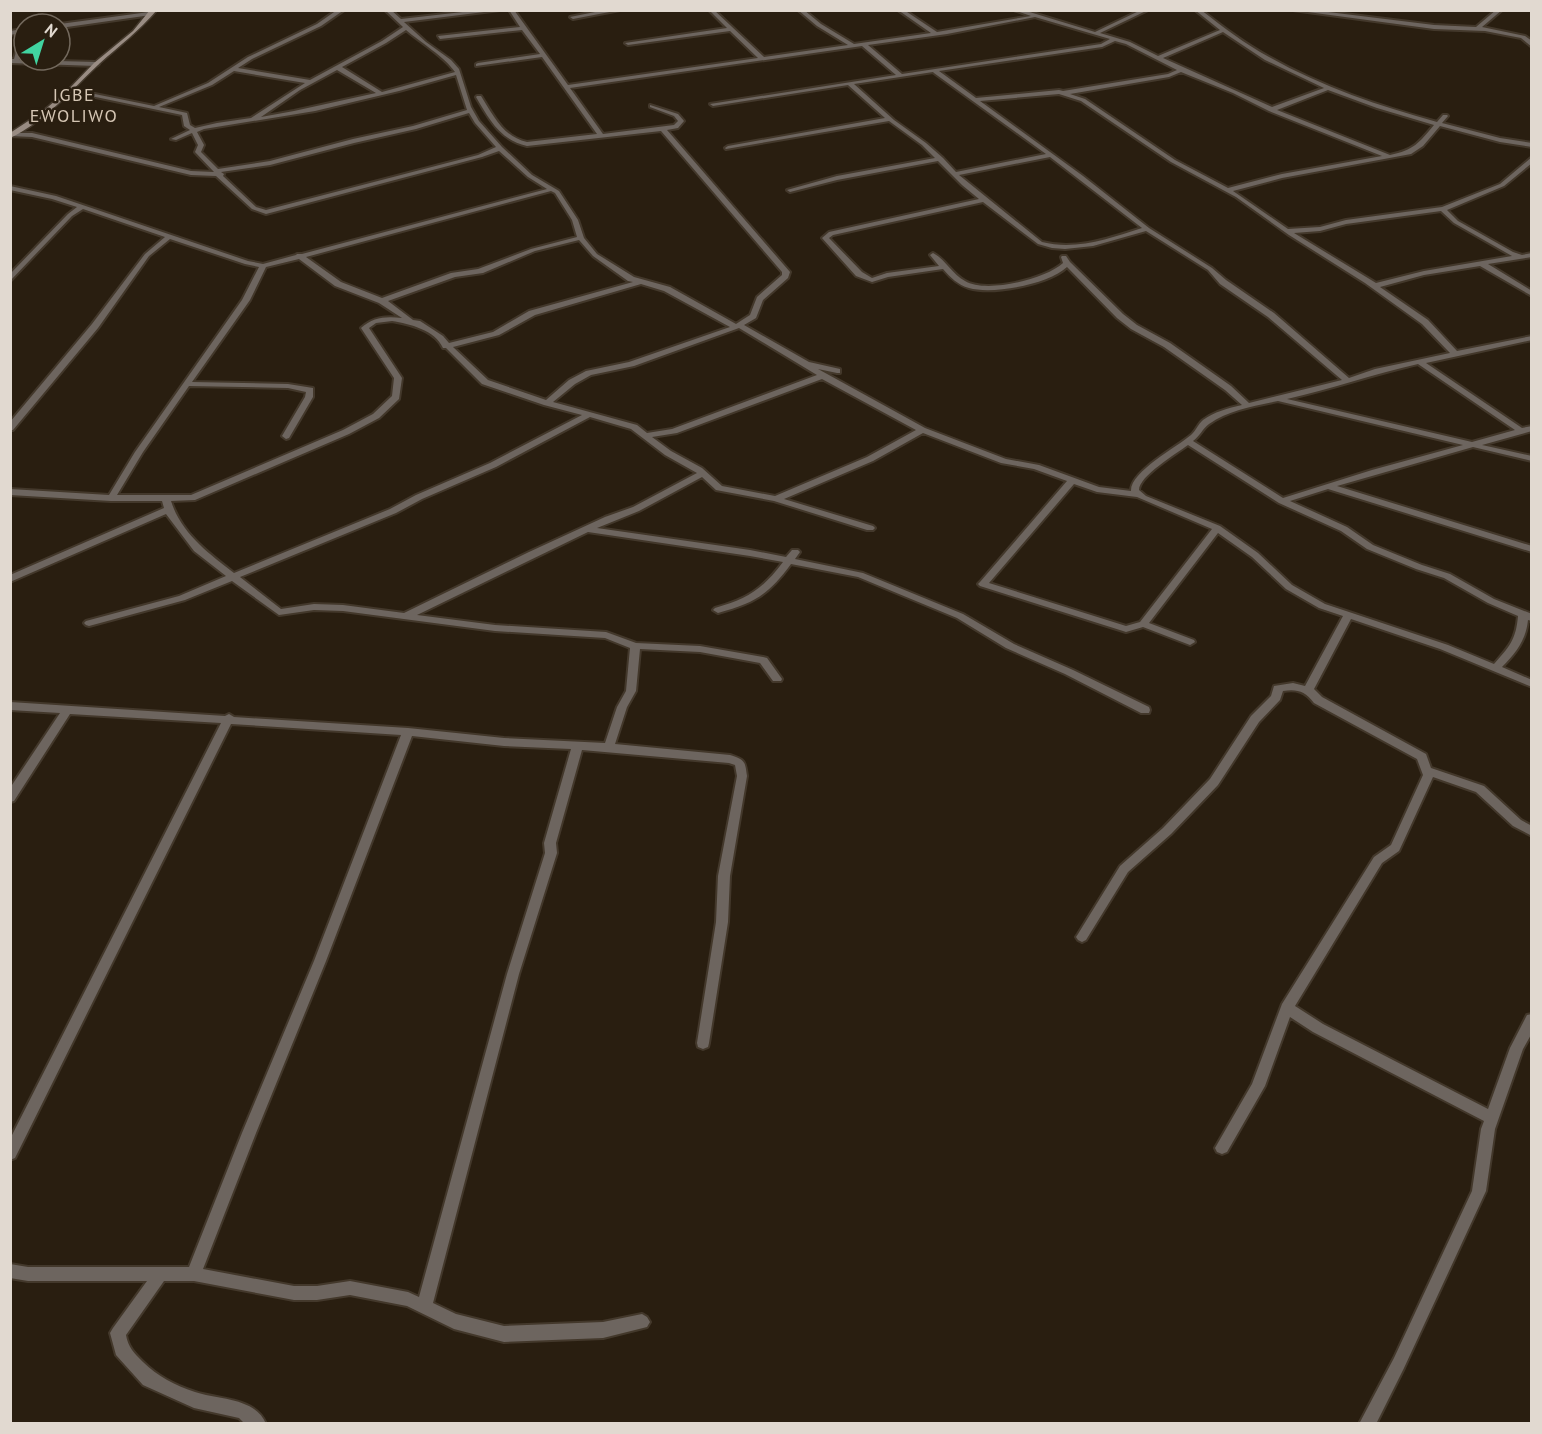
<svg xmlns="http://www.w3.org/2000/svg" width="1542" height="1434" viewBox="0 0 1542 1434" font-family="'PT Sans',sans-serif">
<rect width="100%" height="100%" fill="#291e10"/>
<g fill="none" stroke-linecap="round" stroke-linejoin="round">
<defs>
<g id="street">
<path d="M337,10H344L321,26L252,59L238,68L310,80L382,41L403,27L385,10H391L401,19L480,10H500L404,22L426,42L451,60L459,69L471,107L479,121L502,147L532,175L559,191L578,220L584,238L597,254L634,277L670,287L736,324L750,315L757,297L782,275V272L661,131L527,146C500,140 489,119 476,97L477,96H481C493,115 503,137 527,142L597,134L542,57L476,66V64L478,63L540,54L522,30L440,39L438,36L520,27L509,10H514L568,85L758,58L730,31L628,45L625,43L727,28L709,10H714L764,57L848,45L817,26L798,10H804L821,24L854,44L931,33L898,10H904L937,32L1031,16L1014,10H1023L1095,32L1141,10H1148L1100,33L1130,42L1158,56L1220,30L1195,10H1201C1223,27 1245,44 1269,57C1322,87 1379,106 1437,122L1443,115H1447L1448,116L1442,123L1500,138L1532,143V147L1500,142L1440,126L1423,146L1411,154L1282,178L1233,191L1288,229L1320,227L1346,220L1442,207L1500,184L1532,157V163L1504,186L1447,210L1458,221L1513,252L1522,255L1532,253V257L1488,264L1532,291V296L1480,266L1424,275L1380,287L1428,320L1457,351L1532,336V340L1426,363L1522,428L1532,426V431L1482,445L1532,456V461L1473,447L1337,486L1532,546V552L1328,489L1290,501L1347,527L1373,545L1422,565L1450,574L1494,599L1532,614V621L1528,620C1526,640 1516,653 1502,667L1532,680V687L1440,649L1351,619L1314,689L1322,697L1426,754L1431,768L1484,786L1521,820L1532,826V836L1513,826L1476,792L1433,777L1399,851L1382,863L1295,1006L1323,1024L1488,1109L1510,1048L1527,1015L1532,1014V1033L1523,1049L1495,1129L1486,1191L1404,1368L1376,1424H1359L1394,1358L1472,1191L1481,1129L1484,1121L1313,1032L1290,1017L1265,1086L1227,1152L1222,1154L1217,1152L1215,1148L1252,1084L1282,1004L1374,857L1391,845L1423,775L1417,759L1314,703C1305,691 1297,689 1283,691L1280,700L1259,722L1218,785L1171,834L1128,872L1086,940L1082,942L1078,940L1076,937L1078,934L1120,866L1163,828L1210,779L1251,716L1271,696L1274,686L1293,683L1305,686L1343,616L1319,608L1286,589L1252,557L1218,533L1149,623L1194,640L1195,642L1190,645L1143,627L1126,632L1123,631L980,586L978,584L980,582L1067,481L1034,469L1001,463L923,433L873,461L784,499L873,526L875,528L873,530H867L774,501L716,490L702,477L639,511L597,528L750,550L786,557L792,550H798L800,552L795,559L863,573L963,614L1014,644L1073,670L1149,707L1150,710L1149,713H1141L1065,674L1006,648L957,618L858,577L791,564C768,595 755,603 718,613L713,610L715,608C747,599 762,590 783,562L750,556L588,532L417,615L495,625L606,632L636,643L700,646L763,657L767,658L782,679L781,681H773L760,663L700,652L640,649L636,691L627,707L615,744L730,755C745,760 745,761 747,776L730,876L728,922L709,1043L708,1047L703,1049L698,1047L697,1043L716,922L718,876L737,776L735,765L729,763L582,750L556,843L557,853L519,974L433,1303L456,1314L504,1326L603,1322L642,1314L647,1317L650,1322L647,1327L603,1338L504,1342L454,1329L407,1306L350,1295L317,1300H294L194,1281H164L126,1335C128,1347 134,1353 143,1362C157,1376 176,1386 195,1392C218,1400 255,1397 266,1424H245L239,1418L194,1408L143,1385L116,1355L110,1333L113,1328L147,1281H28L10,1278V1264L28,1267H189L242,1133L314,961L401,735L231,724L15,1158L10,1160V1139L221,723L70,714L14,801L10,802V788L60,713L10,710V702L225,716L229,714L234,717L408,728L504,738L605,743L617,707L626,691L630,648L605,638L495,631L343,611L314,610L279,615L232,581L185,600L89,626L86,625L84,623L86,621L179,596L226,576L194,551L166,514L10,582V575L164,508L162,501H111L10,495V489L109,495L135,452L242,300L259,267L245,264L170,239L149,256L98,328L13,430H10V422L92,324L145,254L165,237L83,209L72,216L10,281V274L68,214L77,207L52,199L10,190V186L56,196L248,261L263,264L296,255L297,254H302L547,189L528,177L499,151L482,157L266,214L252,209L216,176L191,175L32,137L10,136L12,133H32L191,171L214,172L195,152L198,145L192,133L176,140L171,139L190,130L184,126L182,115L67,91L70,89L154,106L208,83L248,57L317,24ZM1035,17L1110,39L1101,44L902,74L868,45L947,34ZM406,30C420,42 445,57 455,72L382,92L342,67L386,43ZM1223,32L1265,60L1324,88L1272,107L1163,58ZM1115,41L1126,44L1177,70L1168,74L1063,91L1059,90L976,98L939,71L1102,47ZM862,46L896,75L710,104L713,106L848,85L885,118L728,146L725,148L726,149L889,121L922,145L935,158L837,176L787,190L790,192L837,180L938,161L962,185L979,199L829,232L822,238L856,276L872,282L888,277L943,269C950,277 958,285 969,288C993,295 1049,284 1067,267L1117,318L1131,329L1164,347L1225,390L1242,405C1228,408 1214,412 1203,420C1198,424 1196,431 1191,435C1177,447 1130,472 1131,491L1099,487L1039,465L1006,459L925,428L818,369L837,373H840V369L809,362L744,325L756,318L763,300L788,278L790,272L667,130L678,128L684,121L678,114L650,105V107L674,116L678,121L674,125L603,134L570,88ZM337,70L376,93L294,111L261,117L300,90ZM234,71L305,83L251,118L217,123L195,128L190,125L187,113L159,107L212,85ZM933,72L934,73L1046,154L956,172L943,158L926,143L894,120L854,84ZM1181,72L1233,93L1269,111L1382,156L1282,174L1228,188L1175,160L1085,99L1070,94L1169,77ZM456,75L467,110L413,126L353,139L270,161L218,169L201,152L204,145L197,132L204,129L315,111L399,91ZM1328,90L1377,108L1434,125C1419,143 1414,150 1390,155L1277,110ZM1059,94L1081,101L1171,162L1236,197L1289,235L1365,283L1422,324L1450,353L1375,369L1349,378L1274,313L1226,280L1212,268L1149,228L1083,176L980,101ZM469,113L475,123L496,147L478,155L266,210L256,207L223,176L224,174L221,172L270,165L354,143L416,129ZM1050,157L1142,228C1110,238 1076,251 1042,242L959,175ZM551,191L555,193L572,220L577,237L531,249L478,269L451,273L382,298L341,282L306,257ZM983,202L1038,244L1052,248L1065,249L1093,246L1146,231L1208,270L1220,284L1268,317L1342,380L1249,403L1231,386L1170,343L1137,325L1123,314L1070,262L1066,256H1062L1061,257L1063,263C1046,279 986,294 965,281C952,274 945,259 933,253L930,255L939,266L887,273L872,278L862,272L829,238L833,235ZM1441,211L1454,223L1512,256L1424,271L1376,283L1294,233L1320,231L1346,224ZM579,240L593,256L628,281L633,282L529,311L493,332L449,343L443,336L420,321L413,320L388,301L455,277L483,273L535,251ZM299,259L335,286L379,303L402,318C386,316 373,317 361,328L394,378L392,396L373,414L343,430L191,495H117L143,452L189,386L288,388L306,392L305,397L282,436L286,439L289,438L313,397V388L288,384L192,382L250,300L266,267ZM641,284L664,291L730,327L629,362L586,371L569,380L546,400L488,380L453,347L499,335L535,315ZM392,321C410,324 435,330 443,348H446L482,384L544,405L582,415L490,463L416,495L390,509L234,573C208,553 181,533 171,501L195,500L349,434L379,418L399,399L402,378L369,328L376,323ZM739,328L817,375L672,429L647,433L637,425L553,402L575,384L591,375L634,366ZM1418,364L1515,430L1472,442L1287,399C1331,389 1374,374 1418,364ZM822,379L916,430L867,457L775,496L722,486L702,468L671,451L652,437L677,433ZM1278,401L1463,445L1372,470L1283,498L1193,441C1200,436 1203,428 1209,424C1229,410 1254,406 1278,401ZM590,417L631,429L665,455L697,473L633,507L605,517L529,552L404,613L343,605L314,604L281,609L240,577L396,513L422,499L496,467ZM1188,445L1279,503L1341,531L1367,549L1416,569L1444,578L1488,603L1518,616C1516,640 1509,647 1494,664L1448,645L1325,604L1292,585L1258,553L1220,526L1146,496L1139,490C1139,476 1176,454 1188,445ZM1074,484L1097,492L1137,497L1212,529L1140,622L1126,626L989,583ZM412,736L504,746L571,749L544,843L545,853L507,974L419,1297L408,1292L350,1281L317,1286H294L203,1269L256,1133L326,961Z"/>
<path d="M605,10H620L573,19L570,17Z"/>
<path d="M1293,10H1312L1434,25L1476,27L1496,10H1502L1482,27L1525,36L1532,41V47L1521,38L1485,31L1434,29Z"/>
<path d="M149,12L151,15L60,28V24Z"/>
<path d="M24,29V42L19,60L96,62L99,64L96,66L10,63V59H14L21,33L10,35V31Z"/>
</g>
<path id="secondary" d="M150,10H157C139,31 119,46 99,64C71,90 46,121 10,138V133L42,112L68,90L94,63L133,31Z"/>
</defs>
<!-- street casing -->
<use href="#street" stroke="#43382b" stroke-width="4"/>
<!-- secondary casing -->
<use href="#secondary" stroke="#43382b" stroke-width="3"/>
<!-- street -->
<use href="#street" fill="#6d655f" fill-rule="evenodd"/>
<!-- secondary -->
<use href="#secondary" fill="#998c83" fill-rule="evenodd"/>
</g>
<g text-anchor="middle" stroke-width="5" stroke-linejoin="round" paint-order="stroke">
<!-- far-quarter labels -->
<g font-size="18" letter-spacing="1.5" fill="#d5c6b4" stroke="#291e10">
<text x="74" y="101">IGBE<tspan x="74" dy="21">EWOLIWO</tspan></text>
</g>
</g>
<!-- border -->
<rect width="1542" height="1434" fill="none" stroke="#e1d9d0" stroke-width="24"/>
<!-- north arrow -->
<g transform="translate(42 42) rotate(38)"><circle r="28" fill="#291e10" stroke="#73695d" stroke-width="1.5"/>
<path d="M0-4.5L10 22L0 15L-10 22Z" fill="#41d4a1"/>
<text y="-9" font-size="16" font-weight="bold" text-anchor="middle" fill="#e1d9d0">N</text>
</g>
</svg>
